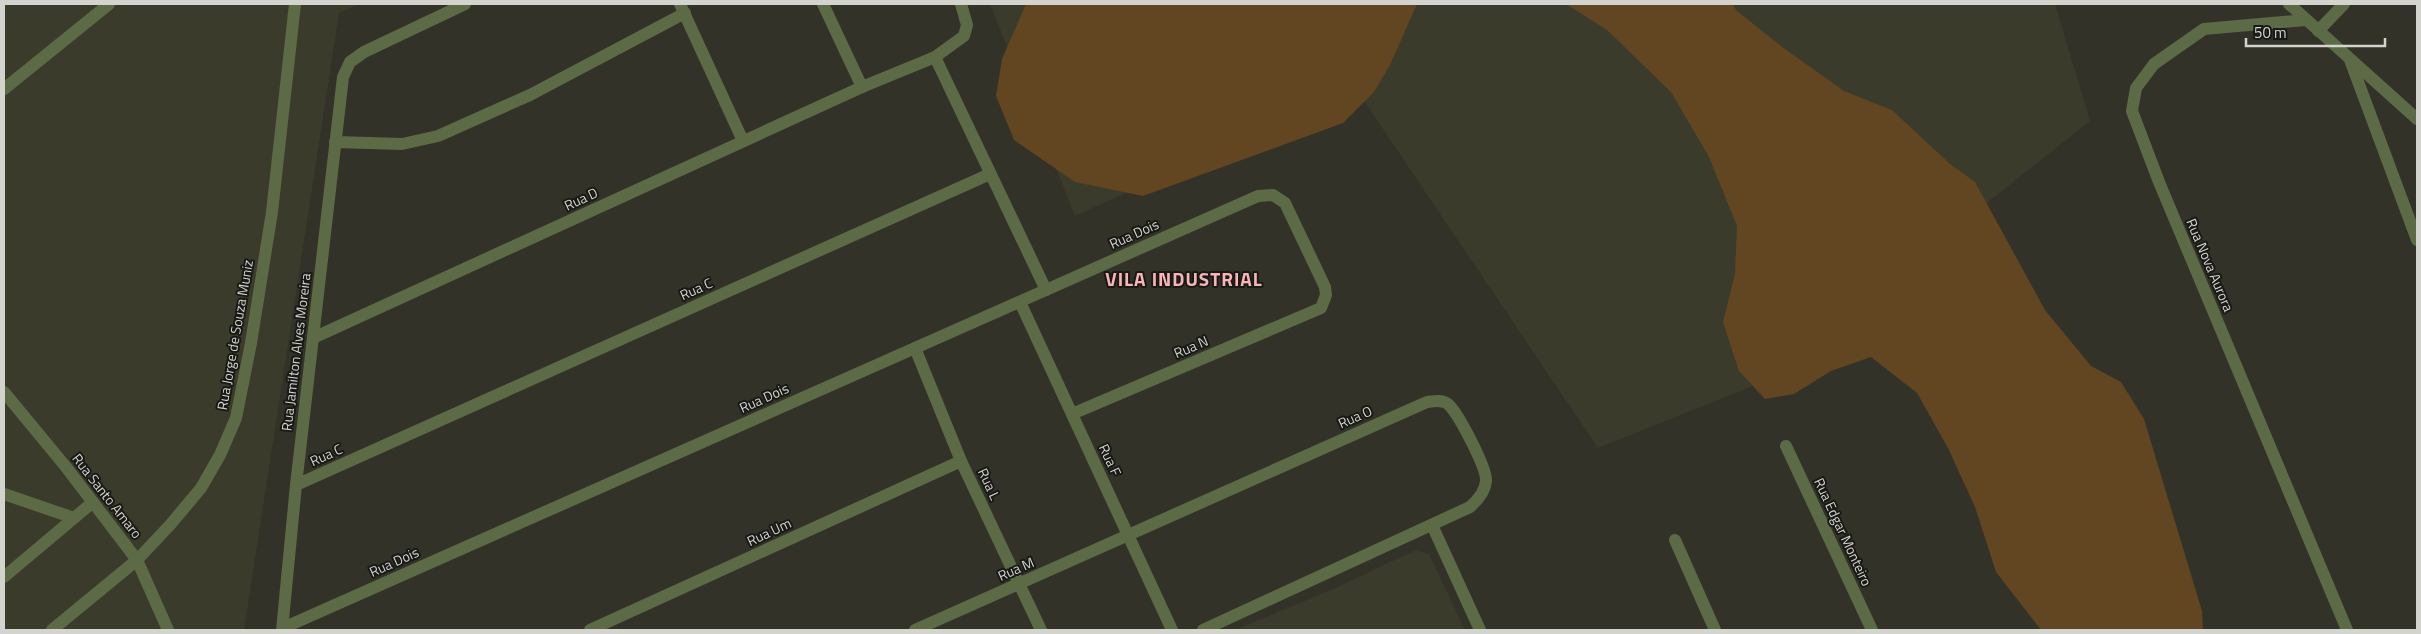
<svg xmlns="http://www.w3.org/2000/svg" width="2421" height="634" viewBox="0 0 2421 634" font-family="'Titillium Web',sans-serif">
<rect width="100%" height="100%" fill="#323229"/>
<!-- built -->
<g fill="#3b3b2c">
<path d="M4,4H359L339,13L244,630H4Z"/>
<path d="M990,4H2055L2090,121L1760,383L1598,448L1356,89L1075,216Z"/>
<path d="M1416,550L1429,554L1465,630H1235L1331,590Z"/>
</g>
<!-- green -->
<g fill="#624521">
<path d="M1026,4H1417L1390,65L1374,92L1343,123L1143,196L1075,182L1014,140L996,96L1002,59Z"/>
<path d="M1566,4H1733L1736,10L1781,46L1844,91L1892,110L1950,164L1975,182L2045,310L2091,366L2121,382L2144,419L2202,611L2203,630H2041L1996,572L1975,507L1948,448L1917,393L1871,357L1831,371L1794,394L1765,399L1739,371L1723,322L1735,274L1737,226L1709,157L1671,92L1607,30Z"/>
</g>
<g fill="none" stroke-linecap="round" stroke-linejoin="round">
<!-- minor -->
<g stroke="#5c6b45" stroke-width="12">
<path d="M680,4L743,141"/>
<path d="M823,4L862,87"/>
<path d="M2289,4L2417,119"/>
<path d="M2306,20L2204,29L2154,64L2136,88L2132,111L2159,182L2347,630"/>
<path d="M2318,31L2344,4"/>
<path d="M935,57L1046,290"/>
<path d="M2350,60L2417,240"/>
<path d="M4,89L109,4"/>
<path d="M335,142L402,144L438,136L530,95L685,13"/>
<path d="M1020,302L1172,630"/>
<path d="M313,338L862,87L935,57L964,36L967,25L961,4"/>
<path d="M915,348L961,461L1041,630"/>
<path d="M4,392L66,467L137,560L168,630"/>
<path d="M1786,446L1872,630"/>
<path d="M296,485L990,174"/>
<path d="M4,494L74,518"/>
<path d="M1432,525L1480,630"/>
<path d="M1675,540L1715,630"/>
<path d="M4,577L93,502"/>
<path d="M283,628L1258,196L1273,195L1285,203L1325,287L1326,295L1321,308L1072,414"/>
<path d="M52,630L137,560L170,525L201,488L220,455L236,418L251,343L272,212L295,4"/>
<path d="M282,630L296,485L343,77L350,62L364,52L465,4"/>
<path d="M590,630L961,461"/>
<path d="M915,630L1427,402C1434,401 1443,399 1449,405C1459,415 1487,468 1486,481C1485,492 1478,500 1470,507L1203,630"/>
</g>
</g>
<g text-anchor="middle" stroke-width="4" stroke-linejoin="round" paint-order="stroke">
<!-- street labels -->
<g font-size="14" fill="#d4d4cf" stroke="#191916">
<text transform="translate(581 199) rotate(-25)" y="5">Rua D</text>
<text transform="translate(1134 234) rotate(-24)" y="5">Rua Dois</text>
<text transform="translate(2210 265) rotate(67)" y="5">Rua Nova Aurora</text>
<text transform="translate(696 289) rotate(-24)" y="5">Rua C</text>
<text transform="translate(235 335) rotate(-80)" y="5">Rua Jorge de Souza Muniz</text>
<text transform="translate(1191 347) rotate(-23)" y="5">Rua N</text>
<text transform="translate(296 352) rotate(-83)" y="5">Rua Jamilton Alves Moreira</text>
<text transform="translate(764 398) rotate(-24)" y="5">Rua Dois</text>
<text transform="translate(1355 417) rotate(-24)" y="5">Rua O</text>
<text transform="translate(326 455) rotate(-24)" y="5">Rua C</text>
<text transform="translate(1110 460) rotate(65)" y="5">Rua F</text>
<text transform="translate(989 484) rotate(65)" y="5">Rua L</text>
<text transform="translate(107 496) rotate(52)" y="5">Rua Santo Amaro</text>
<text transform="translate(769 532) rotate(-25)" y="5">Rua Um</text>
<text transform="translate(1843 532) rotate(65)" y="5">Rua Edgar Monteiro</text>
<text transform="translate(394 562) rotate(-24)" y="5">Rua Dois</text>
<text transform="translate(1016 569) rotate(-24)" y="5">Rua M</text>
</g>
<!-- district labels -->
<g font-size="19" font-weight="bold" letter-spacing="1" fill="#f8b4b7" stroke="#191916">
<text x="1184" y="286">VILA INDUSTRIAL</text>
</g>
</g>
<!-- border -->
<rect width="2421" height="634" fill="none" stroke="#d4d4cf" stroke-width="10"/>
<!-- scale -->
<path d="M2246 38v8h139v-8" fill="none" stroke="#d4d4cf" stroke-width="2.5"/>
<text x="2254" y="38" font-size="15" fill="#d4d4cf" stroke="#191916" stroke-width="4" paint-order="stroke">50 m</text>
</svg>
